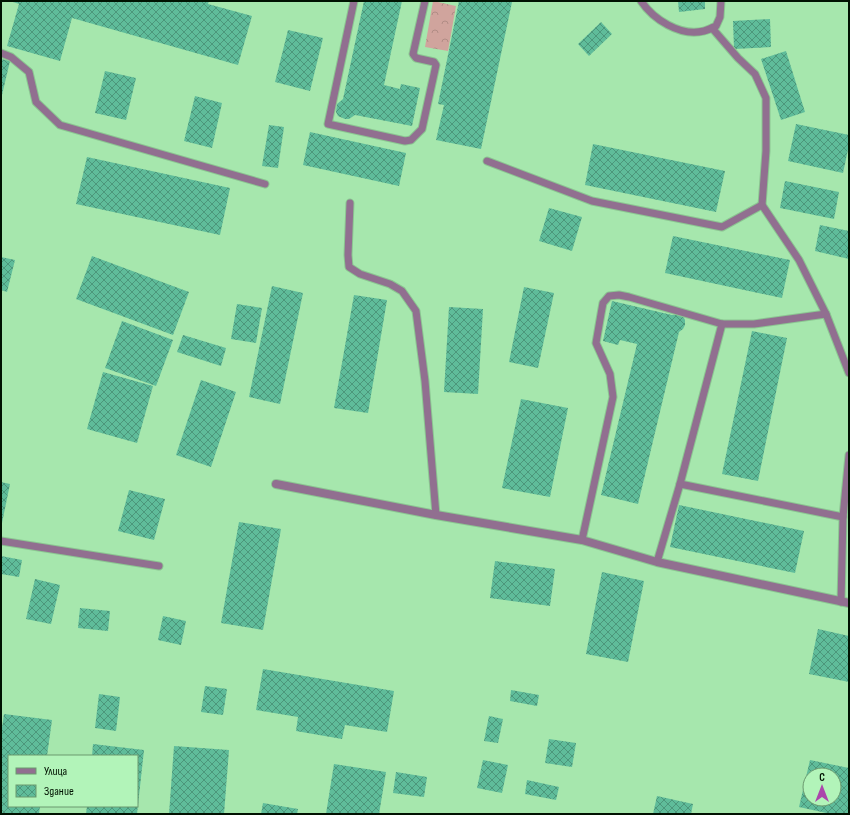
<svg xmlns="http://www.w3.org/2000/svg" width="850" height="815" viewBox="0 0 850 815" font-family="'Sofia Sans Condensed',sans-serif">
<defs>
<pattern id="park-crowns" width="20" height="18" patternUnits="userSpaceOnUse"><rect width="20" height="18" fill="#d0a49d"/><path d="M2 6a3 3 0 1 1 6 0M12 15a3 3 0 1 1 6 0" fill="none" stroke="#b18c85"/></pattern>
<pattern id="building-cross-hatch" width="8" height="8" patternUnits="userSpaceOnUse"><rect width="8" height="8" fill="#5fbc9a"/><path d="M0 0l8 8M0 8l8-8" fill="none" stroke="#4c977b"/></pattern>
</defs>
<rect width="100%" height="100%" fill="#a6e7ad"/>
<!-- park -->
<path fill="url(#park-crowns)" d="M433,1L456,6L448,51L425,47Z"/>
<!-- building -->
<g fill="url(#building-cross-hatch)" fill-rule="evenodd">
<path d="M10,1H209L208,4L252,16L238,65L72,18L60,61L7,46L19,4Z"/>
<path d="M364,1H402L384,85L400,89L401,84L420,88L412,126L355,115L349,119H345L338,116L336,112L337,104L343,99Z"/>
<path d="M459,1L512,2L481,149L436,140L444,105L438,104Z"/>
<path d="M678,1H705V9L679,12Z"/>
<path d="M770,19L771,47L734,49L733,21Z"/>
<path d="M601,22L612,34L589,56L578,44Z"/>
<path d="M288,30L323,38L310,91L275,82Z"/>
<path d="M786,51L805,112L781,120L761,59Z"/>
<path d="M1,59L10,61L2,95H1Z"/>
<path d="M105,71L136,78L126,120L95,113Z"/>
<path d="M195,96L222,103L212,148L184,141Z"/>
<path d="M796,124L849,135V145L843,173L788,161Z"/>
<path d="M269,125L284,127L278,168L262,166Z"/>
<path d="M310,132L406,153L399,186L303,165Z"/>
<path d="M593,144L725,171L716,212L585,185Z"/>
<path d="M87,157L230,188L220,235L76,204Z"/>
<path d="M785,181L839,192L834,219L780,208Z"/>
<path d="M549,208L582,217L572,251L539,241Z"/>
<path d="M820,225L849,231V259L815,251Z"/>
<path d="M673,236L790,260L782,298L665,273Z"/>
<path d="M92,256L189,292L173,335L76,299Z"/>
<path d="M1,257L15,260L7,292L1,290Z"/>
<path d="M272,286L303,293L280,404L249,397Z"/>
<path d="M524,287L554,293L538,368L509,362Z"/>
<path d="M354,295L387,300L368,413L334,408Z"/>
<path d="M612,301L672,315L679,314L683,316L685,320V325L683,329L679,332L638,504L601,495L637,344L620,340L618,345L603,341Z"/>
<path d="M237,304L262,308L256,343L231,339Z"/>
<path d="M449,307L483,309L478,394L444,392Z"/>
<path d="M122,321L173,340L156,386L105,368Z"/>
<path d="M752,331L787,338L758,481L722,474Z"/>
<path d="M183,335L226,348L221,366L177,352Z"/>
<path d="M103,372L153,386L137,443L87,429Z"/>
<path d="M201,380L236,392L211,467L176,455Z"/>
<path d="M521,399L568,408L550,497L502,488Z"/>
<path d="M1,482L10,484L2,523H1Z"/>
<path d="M129,490L165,499L154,540L118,531Z"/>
<path d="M679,505L804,531L795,573L670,547Z"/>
<path d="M239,522L281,529L263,630L221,623Z"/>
<path d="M1,556L22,560L19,577L1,574Z"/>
<path d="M495,561L555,569L550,606L490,598Z"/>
<path d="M602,572L644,581L628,662L586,654Z"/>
<path d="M35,579L60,585L51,624L26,619Z"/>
<path d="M80,608L110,611L108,631L78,628Z"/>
<path d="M163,616L186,621L181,645L158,640Z"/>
<path d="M818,629L849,636V682L809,674Z"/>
<path d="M263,669L394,691L387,732L345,725L342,739L296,731L298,717L256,710Z"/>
<path d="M205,686L227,689L223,715L201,712Z"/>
<path d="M511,690L539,695L537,706L510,701Z"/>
<path d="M99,694L120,697L116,731L95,728Z"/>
<path d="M4,714L52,720L47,756H9V806H40L39,814H1V734Z"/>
<path d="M489,716L503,719L498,743L484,741Z"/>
<path d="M549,739L576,743L572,767L545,763Z"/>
<path d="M93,744L144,750L137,814H86L87,806H137V756H92Z"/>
<path d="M174,746L229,750L224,814H169Z"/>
<path d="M483,760L508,765L502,793L477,788Z"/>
<path d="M810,760L849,768V814H831L799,807ZM810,775H834V799H810Z"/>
<path d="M334,764L386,772L379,814H326Z"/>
<path d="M396,772L427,777L424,797L393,793Z"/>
<path d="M527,780L559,787L556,800L525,794Z"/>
<path d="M657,796L693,804L691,814H653Z"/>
<path d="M263,803L298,809L297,814H261Z"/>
</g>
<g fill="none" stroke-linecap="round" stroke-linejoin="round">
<defs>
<g id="lane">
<path d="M354,1L328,124L405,141L411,140L422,129L436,65L434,62L416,58L413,54L425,1"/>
<path d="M641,1C653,19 680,37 704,31C708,30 712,28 716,26L720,17L721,1"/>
<path d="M712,28L738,58L755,74L766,98V151L762,205L799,260L826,314L849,373"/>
<path d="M1,53L11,57L29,72L36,102L60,125L265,184"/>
<path d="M487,161L592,201L722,227L762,205"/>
<path d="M350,203L348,255L349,267L360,274L390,284L402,291L416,311L425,381L436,515"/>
<path d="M680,484L843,517"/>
<path d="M582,540L613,397L610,374L596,343L601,314L603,303L609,296L619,295L629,297L722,324H754L826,314"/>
<path d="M1,541L159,566"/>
<path d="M657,562L680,484L722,324"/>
<path d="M841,602L843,517L849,455"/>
</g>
<path id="street" d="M276,484L436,515L582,540L657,562L849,603"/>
</defs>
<!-- lane casing -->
<use href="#lane" stroke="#8bc591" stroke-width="9"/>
<!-- street casing -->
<use href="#street" stroke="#8bc591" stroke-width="10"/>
<!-- lane -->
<use href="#lane" stroke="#916f90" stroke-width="7"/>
<!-- street -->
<use href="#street" stroke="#916f90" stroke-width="8"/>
</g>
<!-- border -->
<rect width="850" height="815" fill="none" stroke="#001201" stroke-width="4"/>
<!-- legend -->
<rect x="8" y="755" width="130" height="52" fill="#b2f4b9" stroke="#6b9a6f"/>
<rect x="16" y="768" width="20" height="6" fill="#916f90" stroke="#6b9a6f"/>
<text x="44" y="775" font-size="12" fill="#001201">Улица</text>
<rect x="16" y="785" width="20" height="12" fill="url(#building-cross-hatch)" stroke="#6b9a6f"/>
<text x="44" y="795" font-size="12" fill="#001201">Здание</text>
<!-- north arrow -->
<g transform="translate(822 787)"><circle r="19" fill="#b2f4b9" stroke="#6b9a6f"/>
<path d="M0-3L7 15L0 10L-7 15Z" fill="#ab46ab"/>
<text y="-6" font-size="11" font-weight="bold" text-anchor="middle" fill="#001201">С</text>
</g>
</svg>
